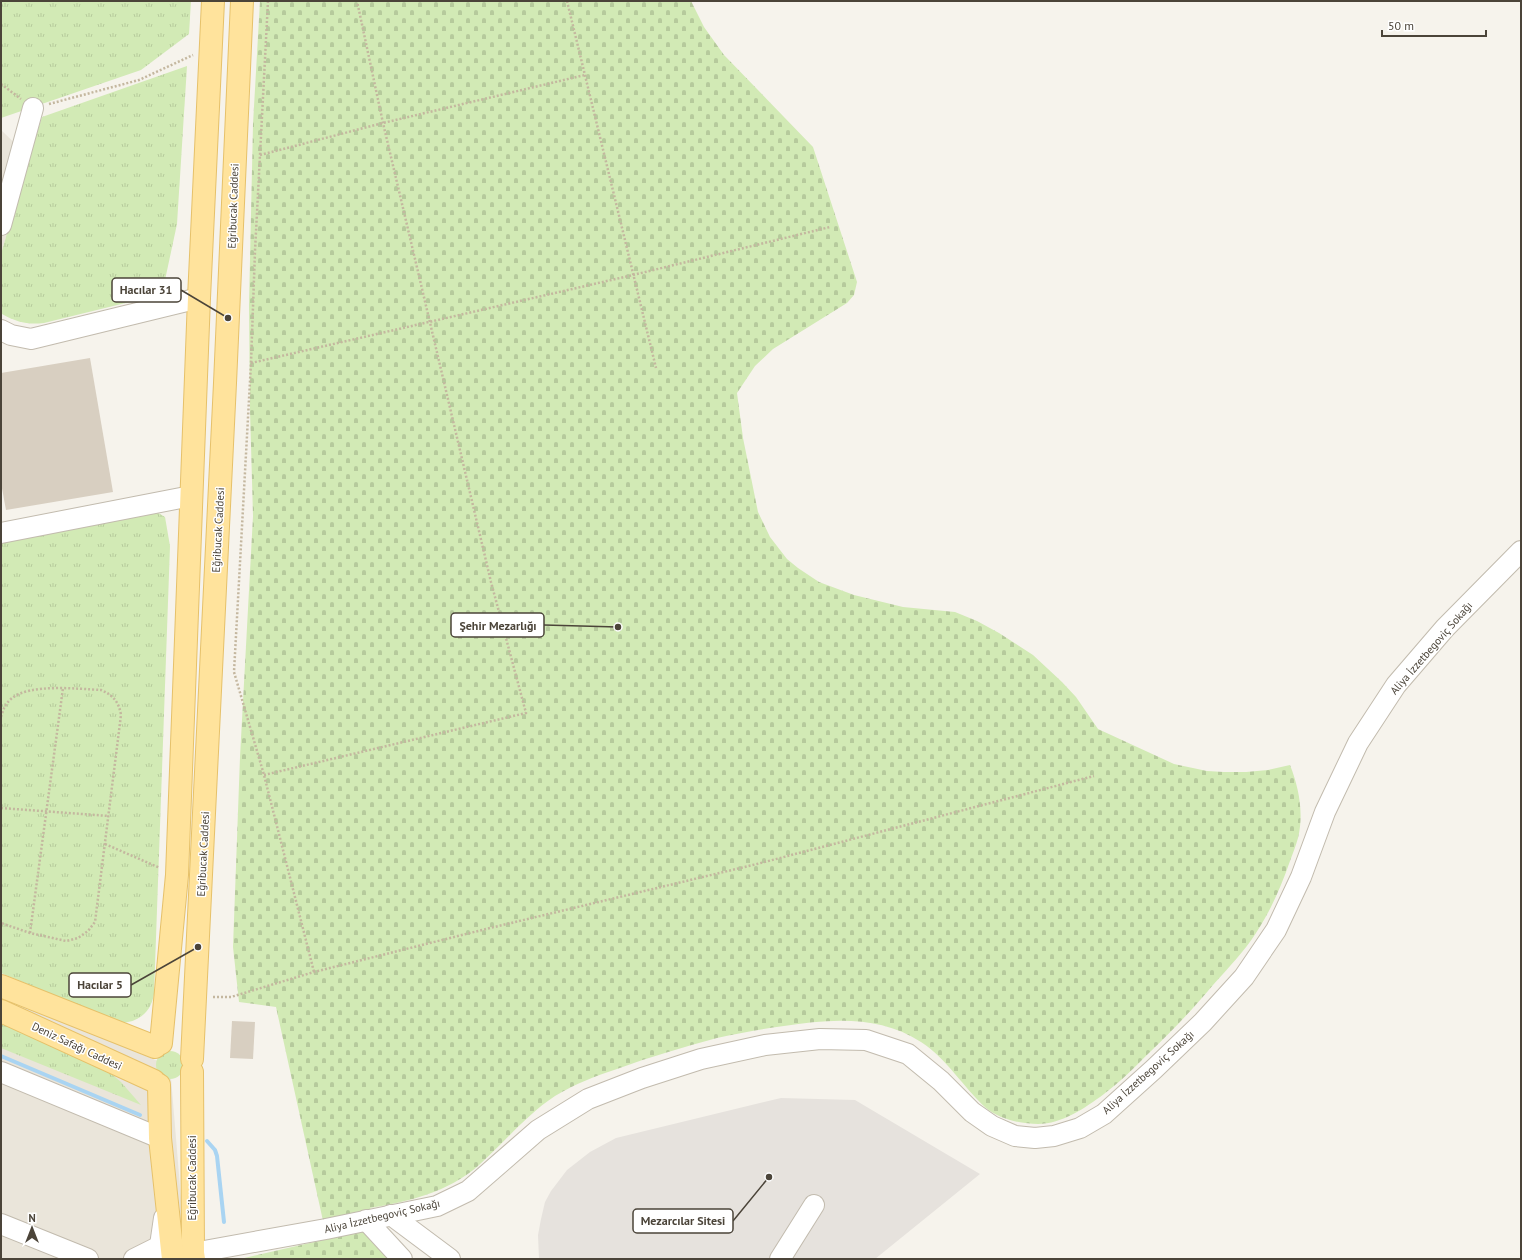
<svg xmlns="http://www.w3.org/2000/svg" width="1522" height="1260" viewBox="0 0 1522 1260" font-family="'PT Sans',sans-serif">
<defs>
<pattern id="grass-tufts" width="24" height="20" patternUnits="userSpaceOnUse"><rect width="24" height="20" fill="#d2eab5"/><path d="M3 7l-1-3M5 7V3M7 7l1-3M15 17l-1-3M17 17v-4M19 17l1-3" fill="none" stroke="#b6ca9c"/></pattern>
<pattern id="cemetery-stones" width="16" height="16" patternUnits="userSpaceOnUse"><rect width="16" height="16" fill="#d2eab5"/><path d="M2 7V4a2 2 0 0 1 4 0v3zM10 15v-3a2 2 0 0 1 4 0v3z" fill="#b6ca9c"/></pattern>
</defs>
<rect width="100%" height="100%" fill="#f6f3ec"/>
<!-- residential -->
<g fill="#eae5da">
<path d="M1,130L29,157L1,254Z"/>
<path d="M1,996L170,1066L186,1259H1Z"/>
</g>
<!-- industrial -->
<path fill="#e6e2dd" d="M781,1098L855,1100L980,1174L875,1259H539L538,1235L541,1219L545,1202L551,1191L567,1170L590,1152L616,1138Z"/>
<!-- grass -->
<g fill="url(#grass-tufts)">
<path d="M1,1H191L189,34L141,70L1,118Z"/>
<path d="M187,66L177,224L162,294L44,323C28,325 16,322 2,314L1,313V254L29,157L42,117Z"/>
<path d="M155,511L165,517L170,546L154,994C151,1012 139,1022 121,1023L1,973V541Z"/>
<path d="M1,1023L94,1062L108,1071L121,1082L141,1105L1,1048Z"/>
<circle cx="170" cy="1065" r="14"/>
</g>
<!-- cemetery -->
<path fill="url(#cemetery-stones)" d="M260,1H691L704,27L724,55L813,147L857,282L854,295L847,303L773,349L755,366L737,393L743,438L758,512L770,537L787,559L798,568L819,582L854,595L903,607L955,612L977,621L999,633L1033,655L1062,682L1076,697L1098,729L1174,764L1207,771L1224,772H1246L1268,770L1290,765C1299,788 1304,813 1298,838C1296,845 1293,853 1290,861C1281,887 1271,910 1256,933C1244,952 1228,968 1213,985C1193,1009 1172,1031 1150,1052C1135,1067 1120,1082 1104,1094C1085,1108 1062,1124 1038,1124C1021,1124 999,1119 986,1108C963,1087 947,1059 921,1042C879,1015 831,1019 784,1026C761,1029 739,1033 717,1038C683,1047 650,1057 617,1069C595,1076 575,1084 555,1096C526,1115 504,1143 478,1166C448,1192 408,1202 370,1208L412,1259H240L327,1239L276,1007L239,1002L233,947L240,757L253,516L250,410L249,305L253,124Z"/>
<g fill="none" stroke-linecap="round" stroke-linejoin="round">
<!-- stream -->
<g stroke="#a9d4f2" stroke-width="4">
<path d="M1,1056L140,1115"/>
<path d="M207,1141L215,1150L217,1156L224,1222"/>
</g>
</g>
<!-- building -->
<g fill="#d8cfc1">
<path d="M90,358L113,492L6,510L1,483V373Z"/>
<path d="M232,1021L255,1022L253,1059L230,1058Z"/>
</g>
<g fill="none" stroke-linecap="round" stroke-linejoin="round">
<defs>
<g id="minor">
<path d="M1,225L33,108"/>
<path d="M1,330L11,335L31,339L199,298"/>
<path d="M1,533L191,496"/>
<path d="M1,1072L160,1138"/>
<path d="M391,1215L450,1259"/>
<path d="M366,1220L402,1259"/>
<path d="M1,1224L88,1259"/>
<path d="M193,1253L326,1229L437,1206L468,1191L538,1130L588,1099L642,1078L701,1059L765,1045L820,1039L866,1040L908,1054L941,1081L972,1112L992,1126L1015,1136L1035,1138L1054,1136L1080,1128L1104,1114L1154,1069L1203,1022L1244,977L1276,930L1301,877L1325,812L1358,743L1396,685L1445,628L1521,551"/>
<path d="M134,1259L160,1246"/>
<path d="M158,1259L164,1218"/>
<path d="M780,1259L814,1205"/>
</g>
<g id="major">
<path d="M1,986L155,1047"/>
<path d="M1,1011L154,1081"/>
<path d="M161,1043L177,875L199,298L213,1"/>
<path d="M192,1059L225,383L242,1"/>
<path d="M192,1072L193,1253L194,1259"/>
<path d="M159,1085L160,1138L173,1259"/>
</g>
</defs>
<!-- minor casing -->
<use href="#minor" stroke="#c2bbae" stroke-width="22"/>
<!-- major casing -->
<use href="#major" stroke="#e6c16a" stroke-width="24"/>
<!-- path -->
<g stroke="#c4b79f" stroke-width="2.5" stroke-dasharray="2 2" stroke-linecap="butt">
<path d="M268,1L255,251L251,363L234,672L264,775L314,972"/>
<path d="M567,1L656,368"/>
<path d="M1,84L21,99"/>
<path d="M49,104L139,80L193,55"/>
<path d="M260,155L383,123L585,75"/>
<path d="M251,363L633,275L830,227"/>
<path d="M1,717C3,710 5,704 11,699C29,683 78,689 101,690C113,695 119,702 121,715L95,922L88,931L78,938L66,941L30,933L1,923"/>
<path d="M264,775L526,713L491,582L383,123L357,1"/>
<path d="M1,808L109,816"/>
<path d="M105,844L160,868"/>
<path d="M30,933L63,688"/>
<path d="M213,997H231L314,972L486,929L757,864L1094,776"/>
</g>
<!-- minor -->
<use href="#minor" stroke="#fff" stroke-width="20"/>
<!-- major -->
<use href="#major" stroke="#ffe39c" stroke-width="22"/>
</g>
<g text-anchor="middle" stroke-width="3" stroke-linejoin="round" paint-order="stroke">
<!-- street labels -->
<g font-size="11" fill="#4b4439" stroke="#fff">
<text transform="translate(233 206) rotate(-88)" y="4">Eğribucak Caddesi</text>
<text transform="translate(218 530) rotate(-87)" y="4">Eğribucak Caddesi</text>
<text transform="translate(1431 648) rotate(-49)" y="4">Aliya İzzetbegoviç Sokağı</text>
<text transform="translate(203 854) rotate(-87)" y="4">Eğribucak Caddesi</text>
<text transform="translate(77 1046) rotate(25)" y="4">Deniz Safağı Caddesi</text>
<text transform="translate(1148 1072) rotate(-42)" y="4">Aliya İzzetbegoviç Sokağı</text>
<text transform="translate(192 1178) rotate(-90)" y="4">Eğribucak Caddesi</text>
<text transform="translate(382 1216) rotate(-13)" y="4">Aliya İzzetbegoviç Sokağı</text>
</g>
</g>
<!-- callouts -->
<path fill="none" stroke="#4b4439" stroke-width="1.5" d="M228 318L181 290M618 627L544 625M198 947L131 985M769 1177L733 1221"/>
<g fill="#4b4439" stroke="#fff" stroke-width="1.5">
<circle cx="228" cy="318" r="4"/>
<circle cx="618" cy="627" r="4"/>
<circle cx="198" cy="947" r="4"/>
<circle cx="769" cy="1177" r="4"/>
</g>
<g fill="#fff" stroke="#4b4439" stroke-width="1.5">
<rect x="112" y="278" width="69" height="24" rx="4"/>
<rect x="451" y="613" width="93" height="24" rx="4"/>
<rect x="69" y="973" width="62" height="24" rx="4"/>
<rect x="633" y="1209" width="100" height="24" rx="4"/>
</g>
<g font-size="12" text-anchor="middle" font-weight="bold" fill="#4b4439">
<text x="146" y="294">Hacılar 31</text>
<text x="498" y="630">Şehir Mezarlığı</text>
<text x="100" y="989">Hacılar 5</text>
<text x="683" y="1225">Mezarcılar Sitesi</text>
</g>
<!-- border -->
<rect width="1522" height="1260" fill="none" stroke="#4b4439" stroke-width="4"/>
<!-- north arrow -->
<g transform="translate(32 1228)" stroke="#ffffff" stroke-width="3" paint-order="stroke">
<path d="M0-3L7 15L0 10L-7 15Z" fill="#4b4439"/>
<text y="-6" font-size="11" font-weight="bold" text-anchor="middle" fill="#4b4439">N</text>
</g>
<!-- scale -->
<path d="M1382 30v6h104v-6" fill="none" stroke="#4b4439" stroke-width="2"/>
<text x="1388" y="30" font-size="12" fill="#4b4439" stroke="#ffffff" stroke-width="3" paint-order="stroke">50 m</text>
</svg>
